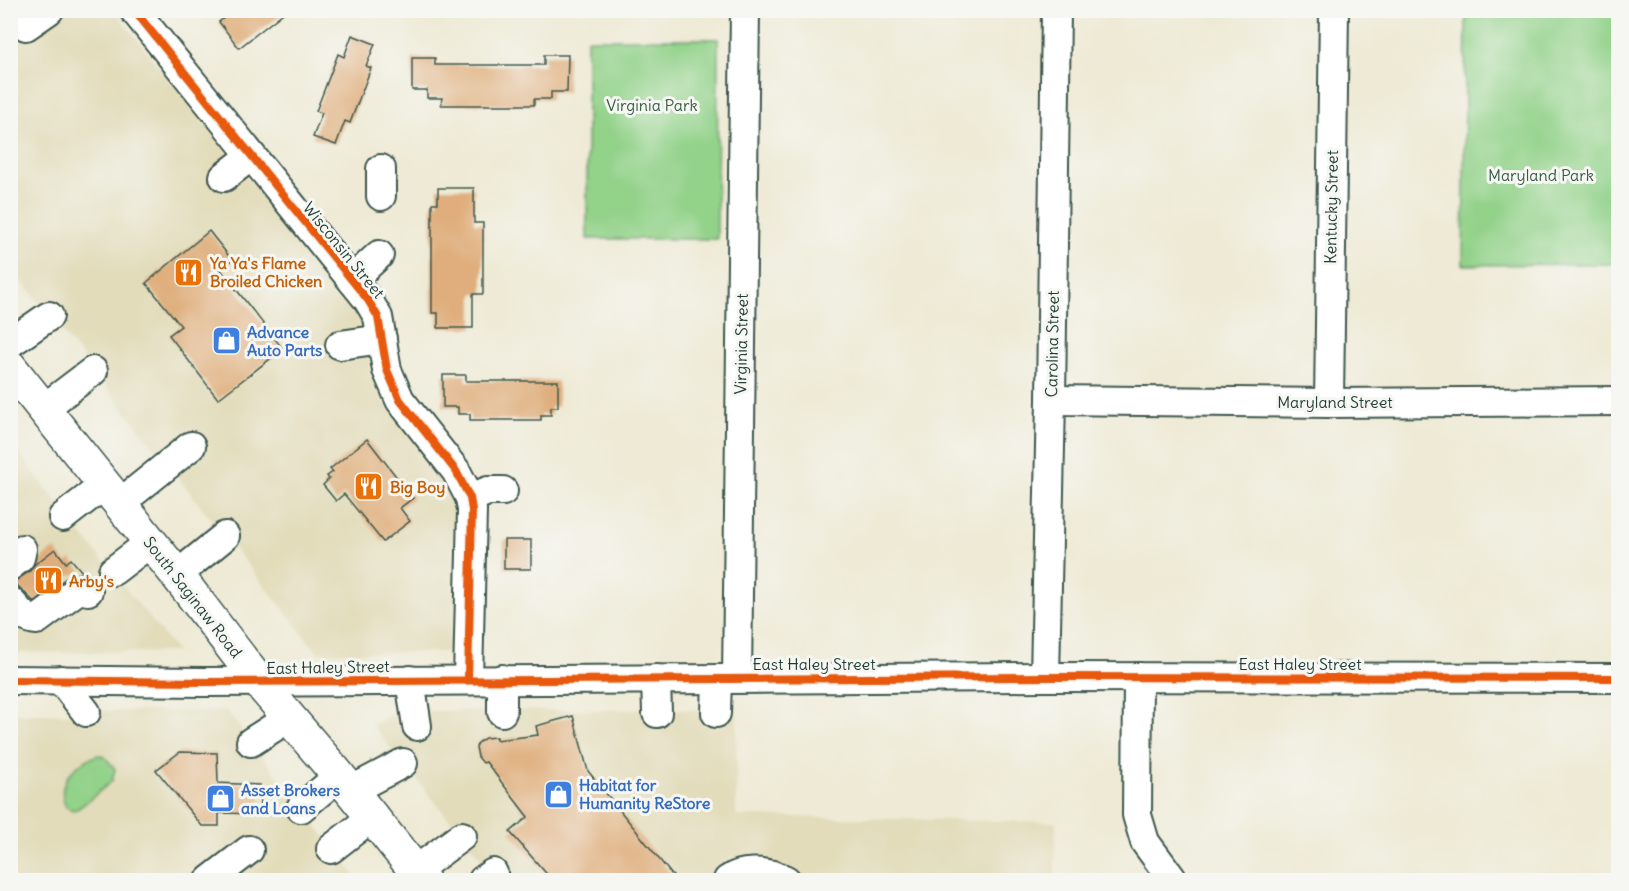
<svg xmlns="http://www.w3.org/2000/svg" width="1629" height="891" viewBox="0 0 1629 891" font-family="Delius,sans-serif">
<rect width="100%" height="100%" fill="#f6f6f2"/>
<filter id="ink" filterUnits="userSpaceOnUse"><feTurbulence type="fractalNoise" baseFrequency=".0167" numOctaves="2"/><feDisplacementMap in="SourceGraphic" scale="12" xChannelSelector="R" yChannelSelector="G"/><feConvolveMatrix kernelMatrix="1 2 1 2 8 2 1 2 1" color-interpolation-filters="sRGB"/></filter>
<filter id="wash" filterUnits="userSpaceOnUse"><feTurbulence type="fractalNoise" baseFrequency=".008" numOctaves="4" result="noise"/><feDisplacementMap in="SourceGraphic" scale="24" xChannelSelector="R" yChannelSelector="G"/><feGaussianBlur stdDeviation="1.35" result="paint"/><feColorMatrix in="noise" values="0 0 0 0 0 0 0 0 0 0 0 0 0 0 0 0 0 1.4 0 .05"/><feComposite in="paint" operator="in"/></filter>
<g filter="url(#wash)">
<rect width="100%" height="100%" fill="#eeead5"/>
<!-- built -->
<g fill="#e2dcba">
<path d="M11,11H115L238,166L362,313L367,322L371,376L377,390L386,404L446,476L459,502L455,652L318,653L11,268Z"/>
<path d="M10,440L66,515L177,652L11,653Z"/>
<path d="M737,709L736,816L1056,822L1055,880H499L372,725L399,712L415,711Z"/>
<path d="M97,711H227L359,880H11V713L73,714Z"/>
</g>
<!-- green -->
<g fill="#92d289" stroke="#58885e" stroke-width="1.5">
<path d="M1466,11H1618V264L1463,265Z"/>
<path d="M587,39H718L717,239H587Z"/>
<path d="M99,755L105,757L115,769L112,781L79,808L73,810L66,807C54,782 76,762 99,755Z"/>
</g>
<g id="blocks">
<!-- building -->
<g fill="#dfae7c">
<path d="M234,10H287L239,48L219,22Z"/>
<path d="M352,35L375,44L366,66L371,68L350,123L345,121L336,145L313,137L322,113L316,111L338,54L344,57Z"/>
<path d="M544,55H568L567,92H551V99H534V105H441L442,98H427V90H412V58H435V65H544Z"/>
<path d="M438,188H474V223H483V294H473V328H438V313H432V203H438Z"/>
<path d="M209,231L232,260L221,270L283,349L218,399L169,335L181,326L146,283Z"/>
<path d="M443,375H466V381H558V407H551V415H541V420H470V414H458V407H443Z"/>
<path d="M367,439L413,498L400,508L410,521L383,542L344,494L336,501L323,485L329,479L327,476L333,472L330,469Z"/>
<rect x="504" y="540" width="27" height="29"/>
<path d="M55,549L66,563L71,559L83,573L70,575L34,602L14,582L30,571L34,565Z"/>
<path d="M573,716L588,771L676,880H552L510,832L528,817L486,762L483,763L478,757L476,747L478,743L485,738L496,737V740L538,735L536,726Z"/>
<path d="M180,752L217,753L218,783L260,785L261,814L219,813V826H202L156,770Z"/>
</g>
</g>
</g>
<g filter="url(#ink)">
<use href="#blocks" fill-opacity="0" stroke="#3e574c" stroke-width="1.5"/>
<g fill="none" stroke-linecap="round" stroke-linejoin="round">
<defs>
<g id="minor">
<path d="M134,10L368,300L378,317L387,370L400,400L456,471L470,498L472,510L468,679"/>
<path d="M26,26L49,10"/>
<path d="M381,169V196"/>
<path d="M224,177L251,156"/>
<path d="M352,280L379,255"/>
<path d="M10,343L49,316"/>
<path d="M340,345L382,339"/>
<path d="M1051,400L1329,403L1618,401"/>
<path d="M1329,403L1334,10"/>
<path d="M43,409L93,371"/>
<path d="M470,498L488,491H503"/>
<path d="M119,504L191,446"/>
<path d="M63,517L104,485"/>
<path d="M10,566L20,558L22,549"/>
<path d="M113,571L151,542"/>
<path d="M177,575L225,536"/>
<path d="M10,601C19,610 23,619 37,620L79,589L88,591"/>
<path d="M1045,677L1051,400L1056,10"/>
<path d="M1138,677L1137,815L1145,842L1173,880"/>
<path d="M737,678L745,10"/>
<path d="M656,679L657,713"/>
<path d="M10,680L204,682L1045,677L1618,678"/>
<path d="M61,680L86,712"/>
<path d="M410,680L417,726"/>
<path d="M502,712V679"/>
<path d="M716,713L717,679"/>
<path d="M251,742L290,717"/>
<path d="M350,791L403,763"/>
<path d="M301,808L339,776"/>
<path d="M331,849L372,817"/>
<path d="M415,871L462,836"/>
<path d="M210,880L249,850"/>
<path d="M483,880L493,873"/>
<path d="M728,880C743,868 770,872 786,880"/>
</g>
<path id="major" d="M10,367L177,575L258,681L339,776L423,880"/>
</defs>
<!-- minor casing -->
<use href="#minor" stroke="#3e574c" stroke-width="32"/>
<!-- major casing -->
<use href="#major" stroke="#3e574c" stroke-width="36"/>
<!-- minor -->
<use href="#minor" stroke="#fff" stroke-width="28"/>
<!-- major -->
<use href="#major" stroke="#fff" stroke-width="33"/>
<defs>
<g id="cycleway">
<path d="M134,10L368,300L378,317L387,370L400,400L456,471L470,498L472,510L468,679"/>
<path d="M10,680L204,682L1045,677L1618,678"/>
</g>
</defs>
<!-- cycleway casing -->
<use href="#cycleway" stroke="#f6f6f2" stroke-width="11"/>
<!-- cycleway -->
<use href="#cycleway" stroke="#e8590c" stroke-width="8"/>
</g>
</g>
<!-- icons -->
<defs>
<symbol id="restaurant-square" viewBox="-11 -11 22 22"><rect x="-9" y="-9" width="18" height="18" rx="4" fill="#e8710a" stroke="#f6f6f2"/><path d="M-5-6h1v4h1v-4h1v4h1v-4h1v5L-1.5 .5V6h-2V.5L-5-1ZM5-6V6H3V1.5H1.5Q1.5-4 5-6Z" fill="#fff"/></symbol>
<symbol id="shop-square" viewBox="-11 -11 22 22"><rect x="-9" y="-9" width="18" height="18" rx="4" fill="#3f7fe0" stroke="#f6f6f2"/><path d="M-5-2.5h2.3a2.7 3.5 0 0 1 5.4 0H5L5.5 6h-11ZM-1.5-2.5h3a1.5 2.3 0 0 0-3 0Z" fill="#fff"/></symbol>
</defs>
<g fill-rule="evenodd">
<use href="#restaurant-square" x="172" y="256" width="33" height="33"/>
<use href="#shop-square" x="210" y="324" width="33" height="33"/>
<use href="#restaurant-square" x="352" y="470" width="33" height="33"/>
<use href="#restaurant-square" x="32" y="564" width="33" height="33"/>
<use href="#shop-square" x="542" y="778" width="33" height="33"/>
<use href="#shop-square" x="204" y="782" width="33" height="33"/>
</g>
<g text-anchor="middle" stroke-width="6" stroke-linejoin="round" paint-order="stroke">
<!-- park labels -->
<g font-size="16" fill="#365b45" stroke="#f6f6f2">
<text x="652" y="111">Virginia Park</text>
<text x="1541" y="181">Maryland Park</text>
</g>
<!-- street labels -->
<g font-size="16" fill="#1f3d34" stroke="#f6f6f2">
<text transform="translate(1331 207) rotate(-89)" y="6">Kentucky Street</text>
<text transform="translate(344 250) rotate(51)" y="6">Wisconsin Street</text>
<text transform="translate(741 344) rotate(-89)" y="6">Virginia Street</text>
<text transform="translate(1052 344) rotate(-89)" y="6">Carolina Street</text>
<text x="1335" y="408">Maryland Street</text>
<text transform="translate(193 597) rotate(52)" y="6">South Saginaw Road</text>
<text x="814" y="670">East Haley Street</text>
<text x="1300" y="670">East Haley Street</text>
<text transform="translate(328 667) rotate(-1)" y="6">East Haley Street</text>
</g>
<!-- food labels -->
<g font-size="16" font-weight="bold" fill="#c56008" stroke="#f6f6f2" text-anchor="start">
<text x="210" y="269">Ya Ya's Flame<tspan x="210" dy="18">Broiled Chicken</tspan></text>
<text x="390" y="493">Big Boy</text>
<text x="69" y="587">Arby's</text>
</g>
<!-- shop labels -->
<g font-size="16" font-weight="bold" fill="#366cbe" stroke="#f6f6f2" text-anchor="start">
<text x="247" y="338">Advance<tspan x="247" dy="18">Auto Parts</tspan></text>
<text x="579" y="791">Habitat for<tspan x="579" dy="18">Humanity ReStore</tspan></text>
<text x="241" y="796">Asset Brokers<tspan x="241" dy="18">and Loans</tspan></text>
</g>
</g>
<!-- margin -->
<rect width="1629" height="891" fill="none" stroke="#f6f6f2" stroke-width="36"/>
</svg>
